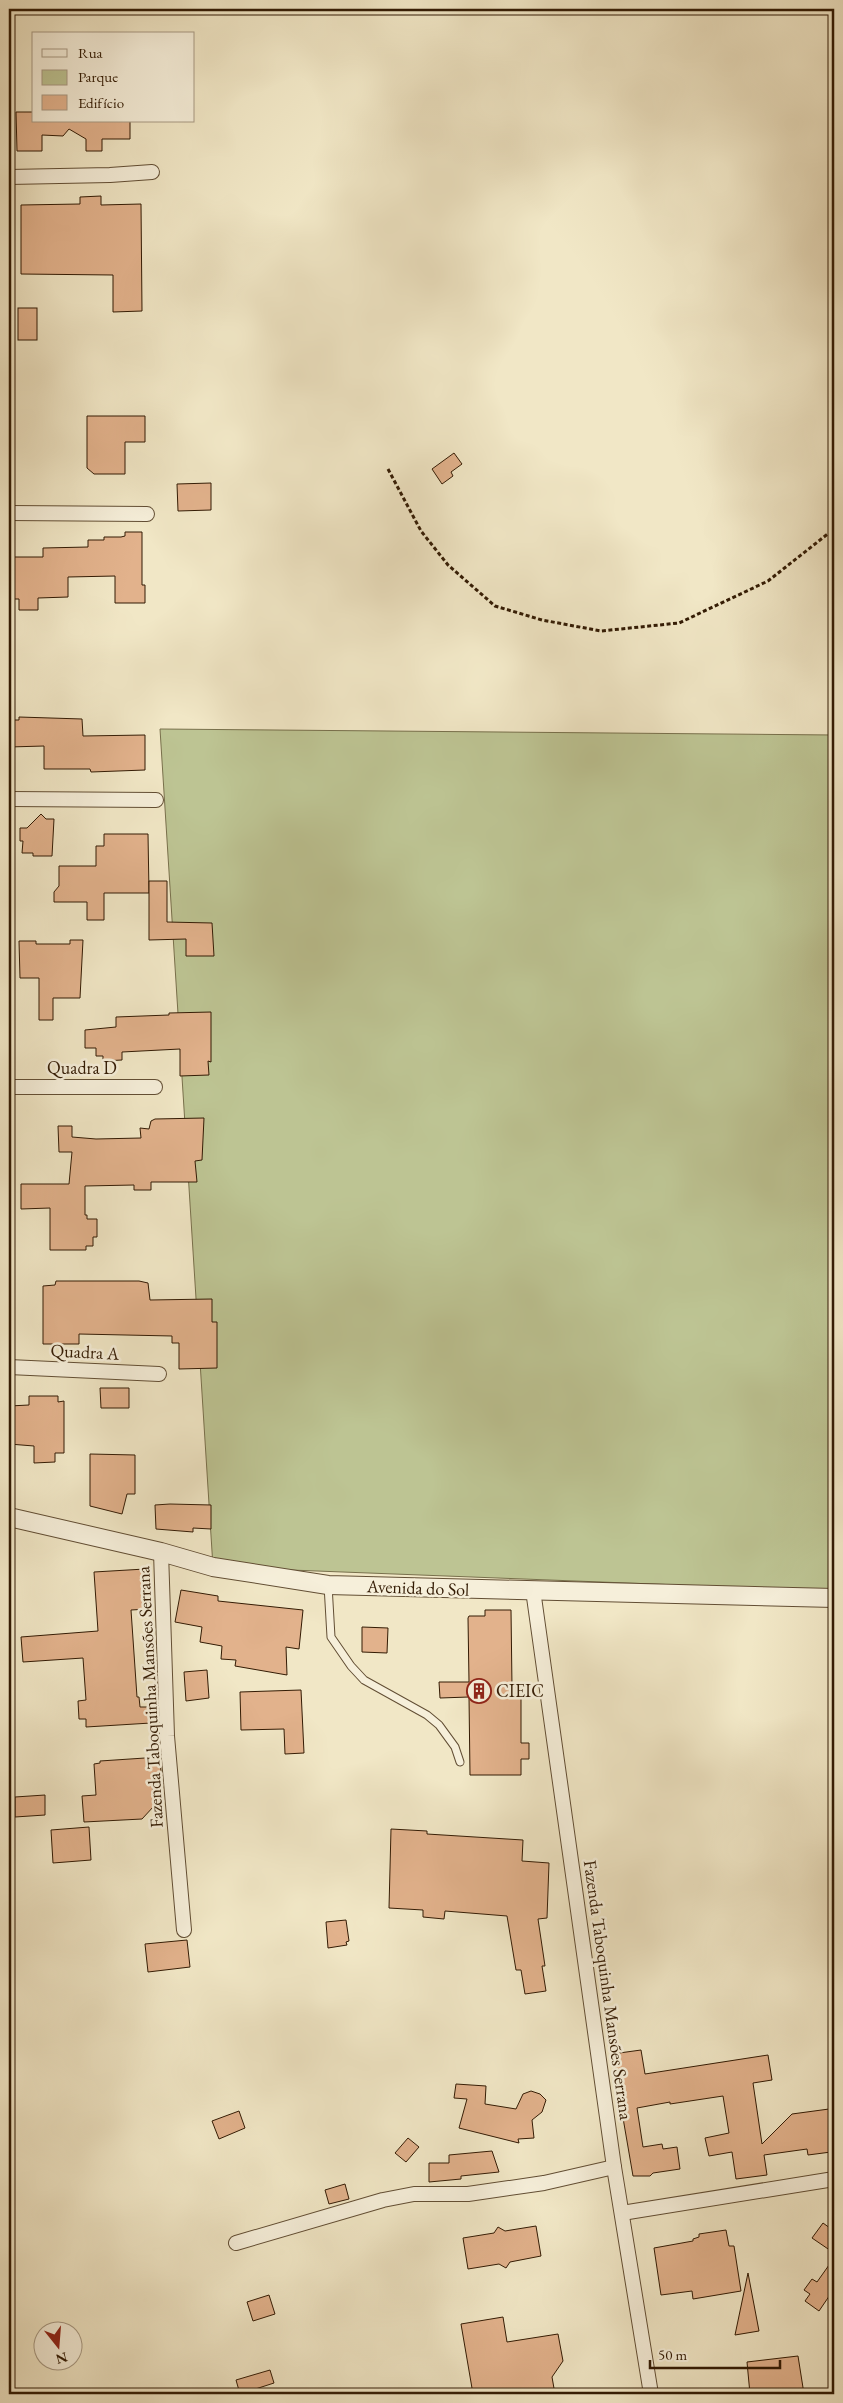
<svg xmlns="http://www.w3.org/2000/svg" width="843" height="2403" viewBox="0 0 843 2403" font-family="'EB Garamond',serif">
<rect width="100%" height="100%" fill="#f1e7c6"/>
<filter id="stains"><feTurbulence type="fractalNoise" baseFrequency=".004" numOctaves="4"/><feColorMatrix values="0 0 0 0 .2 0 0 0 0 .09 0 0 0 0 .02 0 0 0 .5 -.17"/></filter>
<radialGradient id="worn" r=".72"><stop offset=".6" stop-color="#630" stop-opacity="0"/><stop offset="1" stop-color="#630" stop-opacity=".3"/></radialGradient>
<!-- green -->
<path fill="#bdc493" stroke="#78704c" d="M160,729L834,735V1591L213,1567Z"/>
<!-- building -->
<g fill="#e2b28c" stroke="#331b04">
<path d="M16,112H34V121H130V139H102V151H86V139L69,129L63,136L42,135V151H17Z"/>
<path d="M101,196V205L141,204L142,311L113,312V275L21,274V205L80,204V197Z"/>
<rect x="18" y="308" width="19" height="32"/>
<path d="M87,416H145V442H125V474H94L87,468Z"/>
<path d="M454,453L462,464L451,472L453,476L442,484L432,469Z"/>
<path d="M211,483V510L178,511L177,484Z"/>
<path d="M125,532H142V585H145V603H115V576L68,577V597L38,598V610H19V599H9V557H43V548L88,547V540H104V537H121L125,536Z"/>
<path d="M19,717L82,719L83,736L145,735V770L91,772L90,769H44V746L9,747V720H19Z"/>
<path d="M41,814L46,819H54L52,856H33V853H22L23,841H20V828H27Z"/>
<path d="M104,834H148L149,893H104V920H87V902H54V892L59,886V866H96V846H104Z"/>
<path d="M149,881H167V922L212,923L214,956H186V939L149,940Z"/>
<path d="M70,940H83L80,998H53V1020H39V978H20L19,941H36V944H70Z"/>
<path d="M211,1012V1062L208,1061L209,1075L180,1076V1049L122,1052V1060L103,1061V1056H96V1048H85V1030L116,1027V1017L169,1015V1013Z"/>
<path d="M204,1118L202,1160L195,1161L197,1182H151V1190H134V1185L85,1186V1215H87V1219H97V1237H93V1246H86V1250H50V1208L21,1209V1184H69L72,1152H59L58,1126H72V1137L96,1139L141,1138L140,1128L149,1129L151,1121L155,1119Z"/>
<path d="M56,1281H139L148,1283L150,1300L212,1299V1322H217V1368L179,1369V1343H172V1336L79,1334V1344H43V1286L55,1285Z"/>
<path d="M100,1388H129V1408H101Z"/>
<path d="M29,1396H58V1402L64,1401V1453H55V1462L34,1463V1446L9,1444V1406L29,1405Z"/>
<path d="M90,1454L135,1455V1494H127L122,1514L90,1506Z"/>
<path d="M170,1504L211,1505V1529L193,1528V1532L156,1529L155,1505Z"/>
<path d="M145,1569L148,1609L131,1610L137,1697H139L140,1707H150L151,1723L86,1727V1719H79L78,1701L86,1700L83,1658L23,1662L21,1637L98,1631L94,1572Z"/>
<path d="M181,1590L218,1596V1601L303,1610L299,1649L286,1647L287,1675L235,1666L236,1660L221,1659L222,1646L200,1642L202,1627L175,1622Z"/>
<path d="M485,1610H511L512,1687H518V1695H521V1743H529V1759H521V1775H470L469,1697L440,1698L439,1682H469L468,1618L469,1616H485Z"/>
<path d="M362,1627L388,1628L387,1653L362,1652Z"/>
<path d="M207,1670L209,1698L186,1701L184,1672Z"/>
<path d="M301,1690L304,1753L285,1754L284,1729L241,1730L240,1692Z"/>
<path d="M160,1757L161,1772L152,1773L154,1806L142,1819L84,1822L82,1796L96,1795L94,1764L100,1763V1761Z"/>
<path d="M45,1795V1815L15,1817V1797Z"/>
<path d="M89,1827L91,1860L53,1863L51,1830Z"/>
<path d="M391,1829L427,1831V1834L523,1840L522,1861L549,1863L547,1918L538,1919L545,1966H542L546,1991L525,1994L521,1970H516L507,1916L445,1911L444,1919L423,1917V1910L389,1908Z"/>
<path d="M346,1920L349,1941L346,1942L347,1945L328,1948L326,1922Z"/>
<path d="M187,1940L190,1967L148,1972L145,1944Z"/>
<path d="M641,2050L645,2074L768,2055L772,2080L753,2083L762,2144L792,2114L829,2109L831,2152L808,2155L807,2149L764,2155L767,2175L736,2179L732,2152L709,2156L705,2138L729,2133L723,2096L670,2104V2102L637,2108L643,2147L662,2144L663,2149L677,2147L680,2169L653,2173L650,2176H633L612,2054Z"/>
<path d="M456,2084L486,2086L485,2104L516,2109L523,2094L531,2091L540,2094L546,2100L542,2112L532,2120L534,2138L518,2139L519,2143L459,2128L467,2099L454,2098Z"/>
<path d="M239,2111L245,2128L219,2139L212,2121Z"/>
<path d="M408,2138L419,2147L406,2162L395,2153Z"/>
<path d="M492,2151L499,2172L461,2176V2179L429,2182V2163H449V2155Z"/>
<path d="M345,2184L349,2199L329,2204L325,2190Z"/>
<path d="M823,2223L834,2231V2253L812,2238Z"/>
<path d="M536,2226L541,2256L510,2262L506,2268L499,2264L468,2269L463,2238L494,2233L498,2227L505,2231Z"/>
<path d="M726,2230L729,2246H734L741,2291L693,2299L692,2291L661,2295L654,2248L693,2241V2239L699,2237V2234Z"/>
<path d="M834,2258V2289L819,2311L805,2301L810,2294L804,2290L812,2279L817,2282Z"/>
<path d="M748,2273L759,2331L735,2335Z"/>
<path d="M269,2295L275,2314L253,2321L247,2302Z"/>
<path d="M503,2317L507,2342L558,2334L563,2361L552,2377L555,2394H473L461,2324Z"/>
<path d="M798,2356L804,2394H750L747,2362Z"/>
<path d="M270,2370L274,2383L240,2394L236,2380Z"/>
</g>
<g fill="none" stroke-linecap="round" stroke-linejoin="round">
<defs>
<path id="service" d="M328,1585L331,1637L351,1666L364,1680L427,1715L439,1725L455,1747L460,1762"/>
<g id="minor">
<path d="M9,177L110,175L152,172"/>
<path d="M9,513L147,514"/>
<path d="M9,799L156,800"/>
<path d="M9,1087H155"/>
<path d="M9,1367L159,1374"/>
<path d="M161,1552L167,1736L184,1930"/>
<path d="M533,1590L614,2167L651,2394"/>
<path d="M622,2213L834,2179"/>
<path d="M236,2243L383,2200L414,2194H468L544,2183L614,2167"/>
</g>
<path id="tertiary" d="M9,1517L161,1552L213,1567L328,1585L834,1598"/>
</defs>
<!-- service casing -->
<use href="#service" stroke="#624e34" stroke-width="9"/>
<!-- minor casing -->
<use href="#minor" stroke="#624e34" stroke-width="16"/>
<!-- tertiary casing -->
<use href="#tertiary" stroke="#624e34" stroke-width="20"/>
<!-- path -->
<path stroke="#331b04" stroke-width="3" stroke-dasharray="4 2.5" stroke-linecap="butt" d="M388,469L421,531L448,565L495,606L542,620L601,631L679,623L768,581L834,529"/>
<!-- service -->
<use href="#service" stroke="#f6efda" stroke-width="7"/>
<!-- minor -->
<use href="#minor" stroke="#f6efda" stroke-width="14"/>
<!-- tertiary -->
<use href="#tertiary" stroke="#f6efda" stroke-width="18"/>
</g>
<!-- icons -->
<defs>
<symbol id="building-ring" viewBox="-11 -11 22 22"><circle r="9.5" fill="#f6efda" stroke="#8f2418" stroke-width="1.5"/><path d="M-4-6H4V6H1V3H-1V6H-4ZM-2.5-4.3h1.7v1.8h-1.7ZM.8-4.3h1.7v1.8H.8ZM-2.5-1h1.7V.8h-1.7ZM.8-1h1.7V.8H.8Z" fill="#8f2418"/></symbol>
</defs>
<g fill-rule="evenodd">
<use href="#building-ring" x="465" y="1677" width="28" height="28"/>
</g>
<g text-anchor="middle" stroke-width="5" stroke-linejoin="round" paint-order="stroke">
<!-- street labels -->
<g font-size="18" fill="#331b04" stroke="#f6efda">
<text x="82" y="1074">Quadra D</text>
<text transform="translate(85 1352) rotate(3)" y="6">Quadra A</text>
<text transform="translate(418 1588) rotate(2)" y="6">Avenida do Sol</text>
<text transform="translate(150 1697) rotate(-93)" y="6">Fazenda Taboquinha Mansões Serrana</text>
<text transform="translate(608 1990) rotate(82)" y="6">Fazenda Taboquinha Mansões Serrana</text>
</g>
<!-- poi labels -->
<g font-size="18" fill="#331b04" stroke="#f6efda" text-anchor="start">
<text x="496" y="1697">CIEIC</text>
</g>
</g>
<!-- margin -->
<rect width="843" height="2403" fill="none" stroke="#f1e7c6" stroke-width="30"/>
<rect x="10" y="10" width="823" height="2383" fill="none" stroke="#331b04" stroke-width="2.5"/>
<rect x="15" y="15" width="813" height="2373" fill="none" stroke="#331b04"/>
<!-- legend -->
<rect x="32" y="32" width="162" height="90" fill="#f6efda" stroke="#a89a84"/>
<rect x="42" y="49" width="25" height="8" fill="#f6efda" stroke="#a89a84"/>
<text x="78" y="58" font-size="15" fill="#331b04">Rua</text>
<rect x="42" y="70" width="25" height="15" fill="#bdc493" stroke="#a89a84"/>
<text x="78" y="82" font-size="15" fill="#331b04">Parque</text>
<rect x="42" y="95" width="25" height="15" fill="#e2b28c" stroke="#a89a84"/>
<text x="78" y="108" font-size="15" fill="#331b04">Edifício</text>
<!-- north arrow -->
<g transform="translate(58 2346) rotate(163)"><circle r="24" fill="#f6efda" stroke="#a89a84"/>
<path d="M0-4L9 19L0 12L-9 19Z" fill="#8f2418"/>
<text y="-8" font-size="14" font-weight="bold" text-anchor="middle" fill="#331b04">N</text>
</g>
<!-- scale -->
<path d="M650 2360v8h130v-8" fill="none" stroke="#331b04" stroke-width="2.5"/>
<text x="658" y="2360" font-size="15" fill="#331b04" stroke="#f6efda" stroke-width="4" paint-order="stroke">50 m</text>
<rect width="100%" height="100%" filter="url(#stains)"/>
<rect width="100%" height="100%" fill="url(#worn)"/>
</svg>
